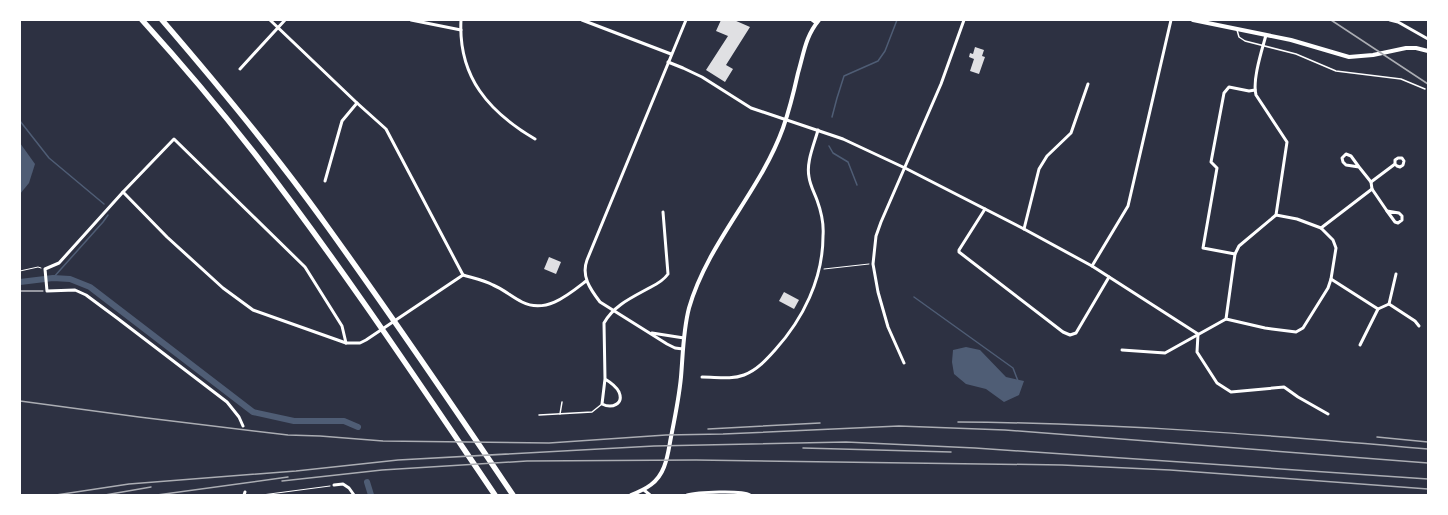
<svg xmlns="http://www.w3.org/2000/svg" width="1448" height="515" viewBox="0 0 1448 515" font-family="'Exo 2',sans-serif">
<rect width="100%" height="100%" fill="#2d3142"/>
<!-- water -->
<g fill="#4f5d75">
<path d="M20,143L35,164L29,183L20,194Z"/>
<path d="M966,347L980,350L1006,377L1024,381L1019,395L1004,402L986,389L966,384L954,374L952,362L953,350Z"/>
</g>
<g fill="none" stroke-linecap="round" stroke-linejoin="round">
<!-- stream -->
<g stroke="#4f5d75" stroke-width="1.5">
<path d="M832,117L837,98L844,76L878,61L885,51L897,20"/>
<path d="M20,121L49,158L104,204"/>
<path d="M829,146L833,153L848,162L857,185"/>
<path d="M53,278L103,222L108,215"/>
<path d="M914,297L1013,368L1018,381"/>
</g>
<!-- canal -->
<g stroke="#4f5d75" stroke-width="6">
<path d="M20,282L53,278L70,279L90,287L253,412L294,421H344L358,427"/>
<path d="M367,482L371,495"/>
</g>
</g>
<!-- building -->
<g fill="#e0e0e3">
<path d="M721,20H734L750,27L726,65L733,69L725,82L706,70L728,36L716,31Z"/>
<path d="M975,47L984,50L982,56L985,57L979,74L970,71L974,59L969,57L970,53L973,54Z"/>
<path d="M549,257L561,262L556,274L544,269Z"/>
<path d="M784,292L799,300L794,309L779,301Z"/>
</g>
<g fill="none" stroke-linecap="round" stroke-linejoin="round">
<!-- path -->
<g stroke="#fff" stroke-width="1">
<path d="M824,269L869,264"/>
<path d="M20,271L38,267L41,268"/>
<path d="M20,291H43"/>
<path d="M262,495L330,486"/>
</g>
<!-- service -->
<g stroke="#fff" stroke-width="1.5">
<path d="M1237,30L1239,37L1245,41L1296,54L1336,71L1401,79L1425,89"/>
<path d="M560,414L562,402"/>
<path d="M539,415L592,412L602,404"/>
</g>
<!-- minor -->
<g stroke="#fff" stroke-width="3">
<path d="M270,20L357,103L386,129L463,275"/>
<path d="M411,20L461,30"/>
<path d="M461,20C458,77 489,112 535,139"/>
<path d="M582,20L671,54"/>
<path d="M812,20L816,23"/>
<path d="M1390,20L1398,22L1428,39"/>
<path d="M668,62L683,68L702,77L751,108L843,139L905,168L1024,229L1092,266L1198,334L1197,352L1217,383L1231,392L1284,387L1298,397L1328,414"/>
<path d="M240,69L285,20"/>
<path d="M1359,167L1351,156L1346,154L1342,158L1343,162L1346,165L1359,167L1371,182L1372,189"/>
<path d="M325,181L342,121L357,103"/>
<path d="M1371,182L1395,164V160L1398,158H1402L1404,161L1403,165L1400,167L1397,166L1395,164"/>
<path d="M123,192L167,237L223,288L253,310L346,343H360L366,340L463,275C473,278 484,280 493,285C503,289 512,297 522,302C546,314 568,295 586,281"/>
<path d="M985,209L959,250V252L1063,332L1070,335L1076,333L1109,277"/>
<path d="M1387,211L1399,213L1402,216V220L1398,223L1395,222Z"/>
<path d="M1321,228L1372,189L1387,211"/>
<path d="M1024,229L1039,169L1047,156L1071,133L1088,84"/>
<path d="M1235,254L1203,248L1217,168L1211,162L1224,93L1229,87L1249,91L1255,90"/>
<path d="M1092,266L1128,206L1171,20"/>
<path d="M1331,279L1378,309L1389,304L1415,321L1419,326"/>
<path d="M1389,304L1396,274"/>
<path d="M1226,319L1265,328L1296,332L1303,328L1328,288L1331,279L1336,248L1333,240L1321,228L1297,219L1276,215"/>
<path d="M652,333L684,338"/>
<path d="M1360,345L1378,309"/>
<path d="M683,349L675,348L667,344L600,302C590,289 581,276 587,260L686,20"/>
<path d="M1122,350L1165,353L1226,319L1235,254L1239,246L1276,215L1287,142L1256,95C1252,80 1262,50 1266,35"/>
<path d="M904,363L888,327L878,292L873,264L876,236L881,222L941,84L964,20"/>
<path d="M702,377C717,377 731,380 744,375C757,370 766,360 775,350C803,319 823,279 823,236C824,224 821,211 817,200C814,192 810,185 809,177C806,162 814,145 818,130"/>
<path d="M605,379C610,382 616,386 619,392C624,404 612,409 602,404L605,379L604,323C614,305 633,297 651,287C657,284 663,281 668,274L663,212"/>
<path d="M243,426L239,417L227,402L117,318L86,295L75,290L47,291L45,269L59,263L123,192L174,139L305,267L342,326L346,343"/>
<path d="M334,485L343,484L349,488L354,495"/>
<path d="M644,490L650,495"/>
<path d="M244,495L245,492"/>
<path d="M687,495C697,492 742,490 750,495"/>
</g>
<!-- tertiary -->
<g stroke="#fff" stroke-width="4">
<path d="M1193,20L1291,40L1349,57L1373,55L1406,48H1416L1428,51"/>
<path d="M631,495C646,489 658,483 664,467C668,457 669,447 671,437C675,417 679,398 681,377C683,354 683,331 689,308C708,242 760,192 783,128C789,111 794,91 798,73C804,53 805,37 819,20"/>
</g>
<!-- motorway -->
<g stroke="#fff" stroke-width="5.5">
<path d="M142,20C181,63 219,108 255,154C340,264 417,380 495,495"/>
<path d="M162,20C218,85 274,152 324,222C389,312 451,403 513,495"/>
</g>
<!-- rail -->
<g stroke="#abadb3" stroke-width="1.5">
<path d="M1331,20L1428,84"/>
<path d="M20,401L139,417L288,435L320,436L383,441L549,443L666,435L723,434L899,426L1005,430L1428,463"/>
<path d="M958,422C1115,423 1272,435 1428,449"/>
<path d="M708,429L820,423"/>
<path d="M1377,437L1428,442"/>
<path d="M803,448L951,452"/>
<path d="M282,481L382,470L527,461L696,460L1062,465L1170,470L1428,489"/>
<path d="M56,495L129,484L296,471L398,460L654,446L846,442L975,448L1428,479"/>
<path d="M105,495L151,487"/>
<path d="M157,495L288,477"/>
</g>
</g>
<!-- border -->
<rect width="1448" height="515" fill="none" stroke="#ffffff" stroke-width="42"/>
</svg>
